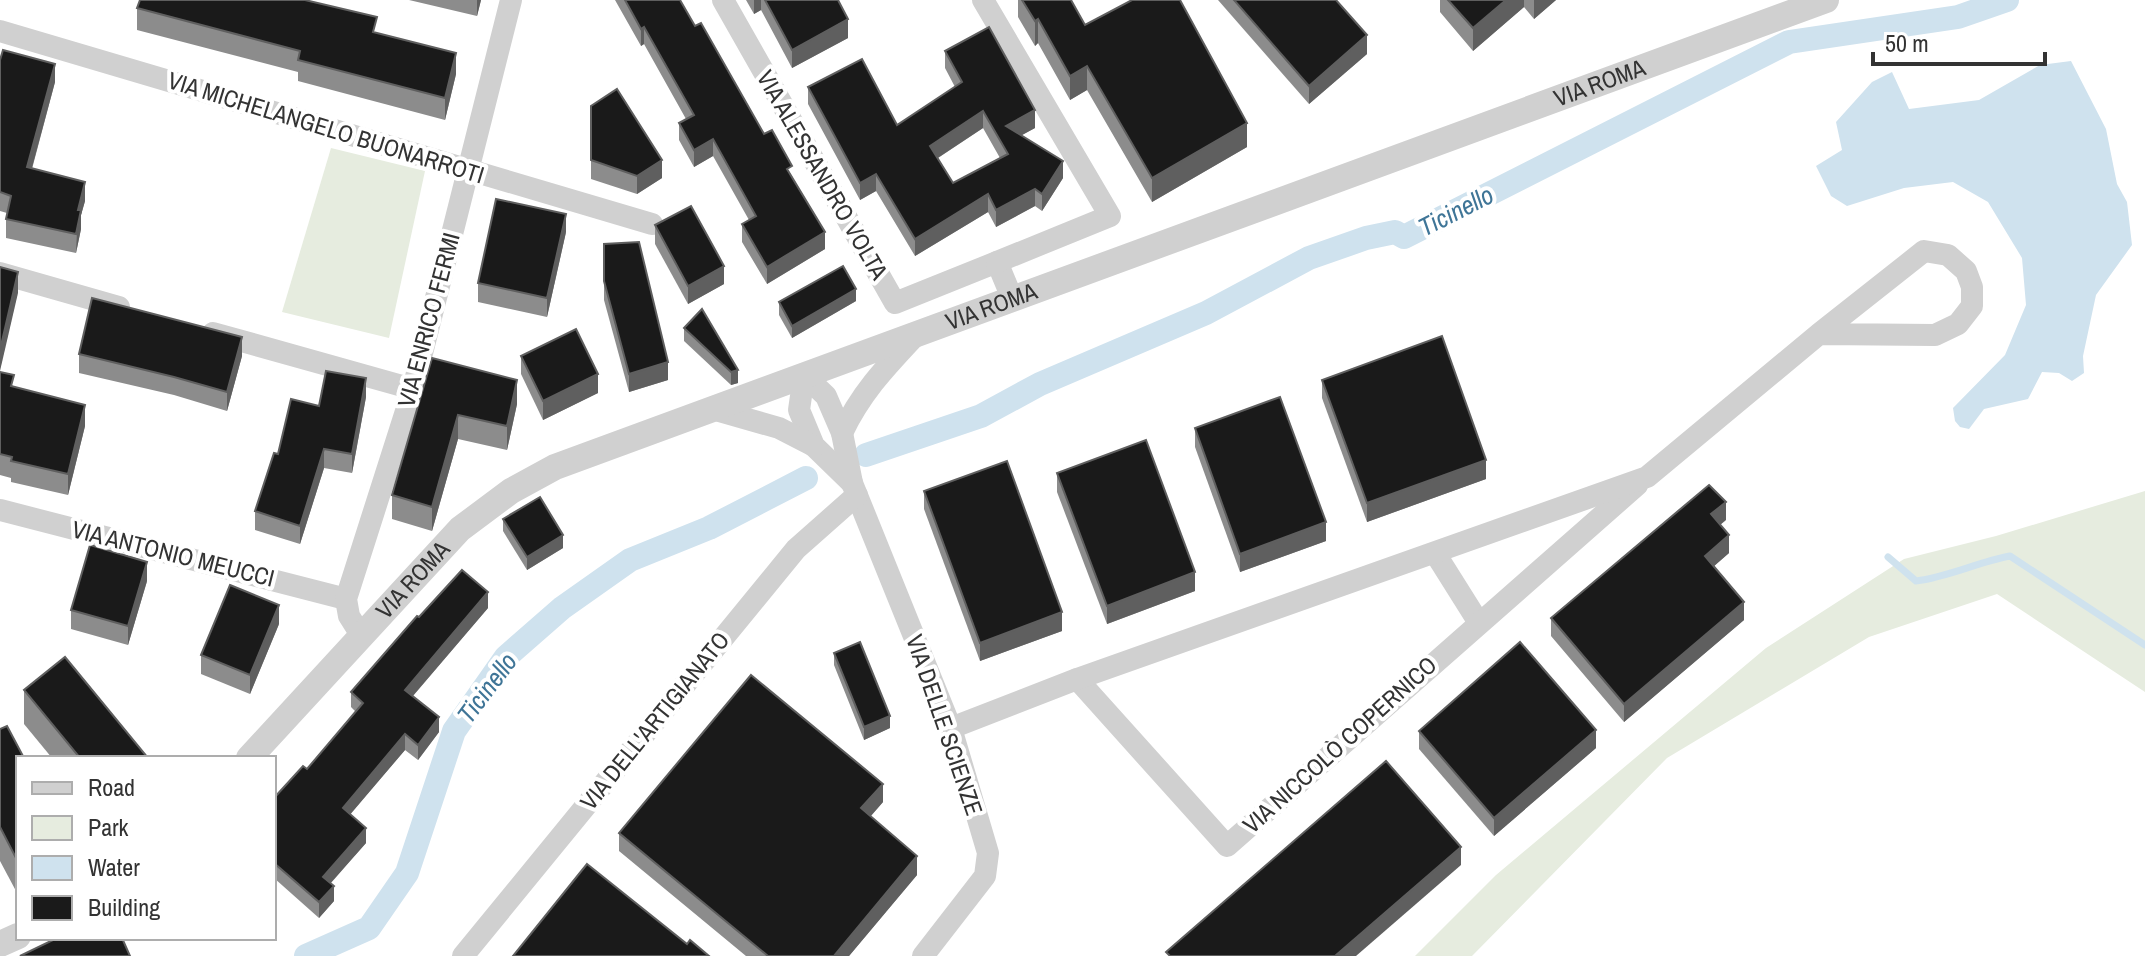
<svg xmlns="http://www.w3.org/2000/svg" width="2145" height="956" viewBox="0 0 2145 956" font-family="'Archivo Narrow',sans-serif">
<rect width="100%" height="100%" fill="#fff"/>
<!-- green -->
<g fill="#e6ecdf">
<path d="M331,148L425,171L389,338L282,312Z"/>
<path d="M2145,491V692L1997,594L1869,637L1667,758L1472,956H1415L1496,875L1766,648L1904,559L1996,536Z"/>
</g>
<!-- water -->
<path fill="#cfe2ee" d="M2071,61L2106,129L2117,184L2127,202L2132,245L2096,295L2083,356L2084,373L2072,381L2059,373L2042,372L2028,399L1984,409L1969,429L1960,427L1955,421L1953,408L2005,355L2026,305L2022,258L1988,202L1953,182L1904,188L1847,206L1831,196L1816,166L1842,150L1836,122L1872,82L1892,72L1909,109L1979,100L2040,65Z"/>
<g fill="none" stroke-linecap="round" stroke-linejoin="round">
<!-- stream -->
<path stroke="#cfe2ee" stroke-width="7" d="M1888,557L1916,581C1948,577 1978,562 2010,556L2145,645"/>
<!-- canal -->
<g stroke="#cfe2ee" stroke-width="24">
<path d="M866,455L981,416L1040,384L1206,313L1309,258L1366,238L1395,232L1404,237L1789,42L1958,17L2007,0"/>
<path d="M306,956L369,928L407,873L454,731L506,657L562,608L630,560L709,528L806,478"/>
</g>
<!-- minor -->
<g stroke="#d0d0d0" stroke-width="22">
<path d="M723,0L895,303L997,262L1012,298"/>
<path d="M983,0L1110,216L997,262"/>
<path d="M0,31L652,224"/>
<path d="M0,273L119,307"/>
<path d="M213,333L413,389"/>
<path d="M804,375L826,396L842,433L852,483L951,728L988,853L985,876L923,956"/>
<path d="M804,375L799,410L814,446L852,483"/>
<path d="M712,409L779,428L814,446"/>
<path d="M842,433C861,393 885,368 915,336"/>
<path d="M0,510L346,599"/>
<path d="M1435,553L1479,623"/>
<path d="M361,635L349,616L346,599L413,389L511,0"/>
<path d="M1077,679L1227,846L1637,485"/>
<path d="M951,728L1077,679L1647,477L1819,334L1924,251L1948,255L1966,271L1972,287V306L1958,324L1935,335L1819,334"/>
<path d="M463,956L796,549L857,495"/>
</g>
<!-- tertiary -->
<g stroke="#d0d0d0" stroke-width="26">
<path id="s1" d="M249,758L460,529L511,491L555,467L1826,0"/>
<path d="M0,944L18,936"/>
</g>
</g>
<!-- wall -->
<g fill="#8c8c8c" fill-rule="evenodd">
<path d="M409,0H481L477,16Z"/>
<path d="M615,0H680L695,26L792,176L825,249L767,284L742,242V224L749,220L713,156L694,167L679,140V123L686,119L644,44L641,46Z"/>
<path d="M746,0H838L848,38L792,68L761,10L754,14Z"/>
<path d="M1018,0H1071L1085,25L1247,147L1152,202L1087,90L1070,100L1038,43L1035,46L1018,17Z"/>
<path d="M1218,0H1336L1367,54L1309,104Z"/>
<path d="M1440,0H1556L1534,19L1524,7L1473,51L1440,12Z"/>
<path d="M137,8L377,33L456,74L445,120L298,81V72L137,30Z"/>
<path d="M945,51L1035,128L1021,135L1063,178L1042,211L1035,206L996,227L988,212L915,256L876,191L860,200L808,104V87L897,125L955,87L945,68ZM983,128L1000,158L953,183L938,158Z"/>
<path d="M0,60L55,82L32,169L85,201L81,215V229L76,253L6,238V219L7,213L0,211Z"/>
<path d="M591,106L662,178L637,194L591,179Z"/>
<path d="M655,225L724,284L688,304L655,244Z"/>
<path d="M566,232L547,317L478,302V283Z"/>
<path d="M604,244L668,380L629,392L604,300Z"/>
<path d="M856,301L792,338L779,315V302Z"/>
<path d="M702,309L738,383L731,385L684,341V328Z"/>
<path d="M79,354L242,356L227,411L174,395L79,373Z"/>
<path d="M521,356L598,393L543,420L521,374Z"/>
<path d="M432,358L517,404L507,450L458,439L432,531L392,519V495Z"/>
<path d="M0,372L14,387L85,426L68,495L11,482V478L0,475Z"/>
<path d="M1322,380L1486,479L1367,522L1322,398Z"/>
<path d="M366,397L352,473L324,468L300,544L255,530V511L278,454L319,406Z"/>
<path d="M1195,428L1326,541L1240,572L1195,447Z"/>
<path d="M1057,473L1195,591L1107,624L1057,492Z"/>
<path d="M924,491L1062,631L980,661L924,509Z"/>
<path d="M503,519L563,548L527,570L503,531Z"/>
<path d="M1726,520L1720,525L1729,553L1714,566L1744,620L1624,722L1551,636V618Z"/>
<path d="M147,581L128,645L71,629V610Z"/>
<path d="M488,608L413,696L439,732L418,760L405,750L350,814L366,843L330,883L334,901L319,918L274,878V798L307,769L356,712L351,707V692L419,617Z"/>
<path d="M279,624L250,694L201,674V655Z"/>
<path d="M834,653L890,728L864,740L834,665Z"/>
<path d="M24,690L148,758H52L24,724Z"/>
<path d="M0,729L18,758V890L16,891L0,861Z"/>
<path d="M1419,731L1596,748L1494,836L1419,749Z"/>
<path d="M883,802L871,816L917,875L849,956H746L619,851V833Z"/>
</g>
<!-- shaded-wall -->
<g fill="#5f5f5f">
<path d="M477,0H481L477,16Z"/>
<path d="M754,0H761V10L754,14Z"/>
<path d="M1506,0H1524V7L1473,51V28Z"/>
<path d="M1534,0H1556L1534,19Z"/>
<path d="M848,19V38L792,68V50Z"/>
<path d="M1038,19V43L1035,46V21Z"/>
<path d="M644,27V44L641,46V29Z"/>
<path d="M1367,35V54L1309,104V86Z"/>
<path d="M456,53V74L445,120V98Z"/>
<path d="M55,64V82L27,186V167Z"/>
<path d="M1087,66V90L1070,100V76Z"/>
<path d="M1035,110V128L1006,144V126Z"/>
<path d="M983,111V128L930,163V146Z"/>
<path d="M1247,123V147L1152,202V178Z"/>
<path d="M713,139V156L694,167V150Z"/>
<path d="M662,160V178L637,194V176Z"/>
<path d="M1063,161V178L1042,211V194Z"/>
<path d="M876,174V191L860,200V183Z"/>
<path d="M85,182V201L81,215V229L76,253L78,210Z"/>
<path d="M1035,189V206L996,227V210Z"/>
<path d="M988,194V212L915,256V239Z"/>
<path d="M566,214V232L547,317V298Z"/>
<path d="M825,232V249L767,284V267Z"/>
<path d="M724,266V284L688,304V286Z"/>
<path d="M18,272V293L0,371V350Z"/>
<path d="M856,289V301L792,338V326Z"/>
<path d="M242,337V356L227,411V392Z"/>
<path d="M668,362V380L629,392V374Z"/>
<path d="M738,370V383L731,385V372Z"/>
<path d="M598,374V393L543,420V401Z"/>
<path d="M366,378V397L352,473V454Z"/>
<path d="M517,380V404L507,450V426Z"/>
<path d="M85,405V426L68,495V474Z"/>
<path d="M458,415V439L432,531V507Z"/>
<path d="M324,449V468L300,544V526Z"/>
<path d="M1486,460V479L1367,522V503Z"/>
<path d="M1726,502V520L1711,532V514Z"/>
<path d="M1326,522V541L1240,572V554Z"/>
<path d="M563,535V548L527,570V557Z"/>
<path d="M1729,535V553L1705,574V556Z"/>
<path d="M147,562V581L128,645V626Z"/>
<path d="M1195,572V591L1107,624V606Z"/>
<path d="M488,592V608L405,705V690Z"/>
<path d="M1744,602V620L1624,722V704Z"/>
<path d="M279,605V624L250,694V675Z"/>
<path d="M1062,612V631L980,661V643Z"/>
<path d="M890,716V728L864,740V727Z"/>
<path d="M439,717V732L418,760V745Z"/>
<path d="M1596,730V748L1494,836V818Z"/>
<path d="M405,734V750L343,823V808Z"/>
<path d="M883,784V802L861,827V808Z"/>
<path d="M366,828V843L323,892V877Z"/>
<path d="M1461,847V865L1356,956H1335Z"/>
<path d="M917,856V875L849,956H834Z"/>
<path d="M18,857V890L16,891V858Z"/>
<path d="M334,886V901L319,918V902Z"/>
</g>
<!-- building -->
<g fill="#1a1a1a" stroke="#5f5f5f" stroke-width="2" fill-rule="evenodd">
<path d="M140,0H305L377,17L373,32L456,53L445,98L298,60L300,51L137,8Z"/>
<path d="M625,0H680L695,26L701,23L764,134L772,130L792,166L787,169L825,232L767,267L742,224L756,216L713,139L694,150L679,123L694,115L644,27L641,29Z"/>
<path d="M765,0H838L848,19L792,50Z"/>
<path d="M1022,0H1071L1085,25L1132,0H1180L1247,123L1152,178L1087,66L1070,76L1038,19L1035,21Z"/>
<path d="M1234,0H1336L1367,35L1309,86Z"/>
<path d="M1448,0H1506L1473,28Z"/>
<path d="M989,27L1035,110L1006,126L1063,161L1042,194L1035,189L996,210L988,194L915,239L876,174L860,183L808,87L862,59L897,125L962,82L945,51ZM983,111L1008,154L953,183L930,146Z"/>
<path d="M3,50L55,64L27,167L85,182L78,210H81L76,234L6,219L11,196L0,192V60Z"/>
<path d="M617,89L662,160L637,176L591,160V106Z"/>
<path d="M496,199L566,214L547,298L478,283Z"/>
<path d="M691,206L724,266L688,286L655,225Z"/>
<path d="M639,242L668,362L629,374L604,281V244Z"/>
<path d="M843,266L856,289L792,326L779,302Z"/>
<path d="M0,267L18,272L0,350Z"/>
<path d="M92,298L242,337L227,392L174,377L79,354Z"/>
<path d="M702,309L738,370L731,372L684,328Z"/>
<path d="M576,329L598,374L543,401L521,356Z"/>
<path d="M1442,336L1486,460L1367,503L1322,380Z"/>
<path d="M432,358L517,380L507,426L458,415L432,507L392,495Z"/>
<path d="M326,371L366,378L352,454L324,449L300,526L255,511L274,453L278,454L291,399L319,406Z"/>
<path d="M0,372L14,375L11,386L85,405L68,474L11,461L12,457L0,454Z"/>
<path d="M1280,397L1326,522L1240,554L1195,428Z"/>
<path d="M1146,440L1195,572L1107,606L1057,473Z"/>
<path d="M1007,461L1062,612L980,643L924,491Z"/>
<path d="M1709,485L1726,502L1711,514L1729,535L1705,556L1744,602L1624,704L1551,618Z"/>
<path d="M540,497L563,535L527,557L503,519Z"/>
<path d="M90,545L147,562L128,626L71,610Z"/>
<path d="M462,570L488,592L405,690L439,717L418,745L405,734L343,808L366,828L323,877L334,886L319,902L274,863V798L303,766L307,769L363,703L351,692L417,616L419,617Z"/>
<path d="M230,585L279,605L250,675L201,655Z"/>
<path d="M860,642L890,716L864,727L834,653Z"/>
<path d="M1520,642L1596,730L1494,818L1419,731Z"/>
<path d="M65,657L148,758H80L24,690Z"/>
<path d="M751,675L883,784L861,808L917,856L834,956H768L619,833Z"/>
<path d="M7,726L24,758H18V857L16,858L0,827V729Z"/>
<path d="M1386,761L1461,847L1335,956H1170L1166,952Z"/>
<path d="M587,864L687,944L690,940L709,956H513Z"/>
<path d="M57,938H122L130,956H20Z"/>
</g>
<g text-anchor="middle" stroke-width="8" stroke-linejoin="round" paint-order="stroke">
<!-- street labels -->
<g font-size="24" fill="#333" stroke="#fff">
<text dy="8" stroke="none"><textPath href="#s1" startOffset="1538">VIA ROMA</textPath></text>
<text transform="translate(326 128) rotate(17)" y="8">VIA MICHELANGELO BUONARROTI</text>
<text transform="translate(822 175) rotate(60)" y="8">VIA ALESSANDRO VOLTA</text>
<text dy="8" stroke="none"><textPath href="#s1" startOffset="890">VIA ROMA</textPath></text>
<text transform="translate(429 320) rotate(-75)" y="8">VIA ENRICO FERMI</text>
<text transform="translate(173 554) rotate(14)" y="8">VIA ANTONIO MEUCCI</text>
<text dy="8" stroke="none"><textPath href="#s1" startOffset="242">VIA ROMA</textPath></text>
<text transform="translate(655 721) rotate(-51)" y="8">VIA DELL'ARTIGIANATO</text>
<text transform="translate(944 725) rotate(71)" y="8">VIA DELLE SCIENZE</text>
<text transform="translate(1340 745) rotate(-42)" y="8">VIA NICCOLÒ COPERNICO</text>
</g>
<!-- water labels -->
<g font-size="26" font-style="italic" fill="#3f7597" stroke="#fff">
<text transform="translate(1456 211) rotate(-27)" y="9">Ticinello</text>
<text transform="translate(487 688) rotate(-53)" y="9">Ticinello</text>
</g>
</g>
<!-- legend -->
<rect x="16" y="756" width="260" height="184" fill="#ffffff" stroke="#adadad" stroke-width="2"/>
<rect x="32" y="782" width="40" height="12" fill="#d0d0d0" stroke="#adadad" stroke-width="2"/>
<text x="88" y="796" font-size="24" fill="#333333">Road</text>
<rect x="32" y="816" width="40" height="24" fill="#e6ecdf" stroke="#adadad" stroke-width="2"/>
<text x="88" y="836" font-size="24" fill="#333333">Park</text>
<rect x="32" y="856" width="40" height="24" fill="#cfe2ee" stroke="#adadad" stroke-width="2"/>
<text x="88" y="876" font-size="24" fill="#333333">Water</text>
<rect x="32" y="896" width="40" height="24" fill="#1a1a1a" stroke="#adadad" stroke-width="2"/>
<text x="88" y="916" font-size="24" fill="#333333">Building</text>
<!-- scale -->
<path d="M1873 52v12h172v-12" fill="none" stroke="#333333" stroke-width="4"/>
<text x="1885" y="52" font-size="24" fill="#333333" stroke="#ffffff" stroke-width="6" paint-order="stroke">50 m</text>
</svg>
